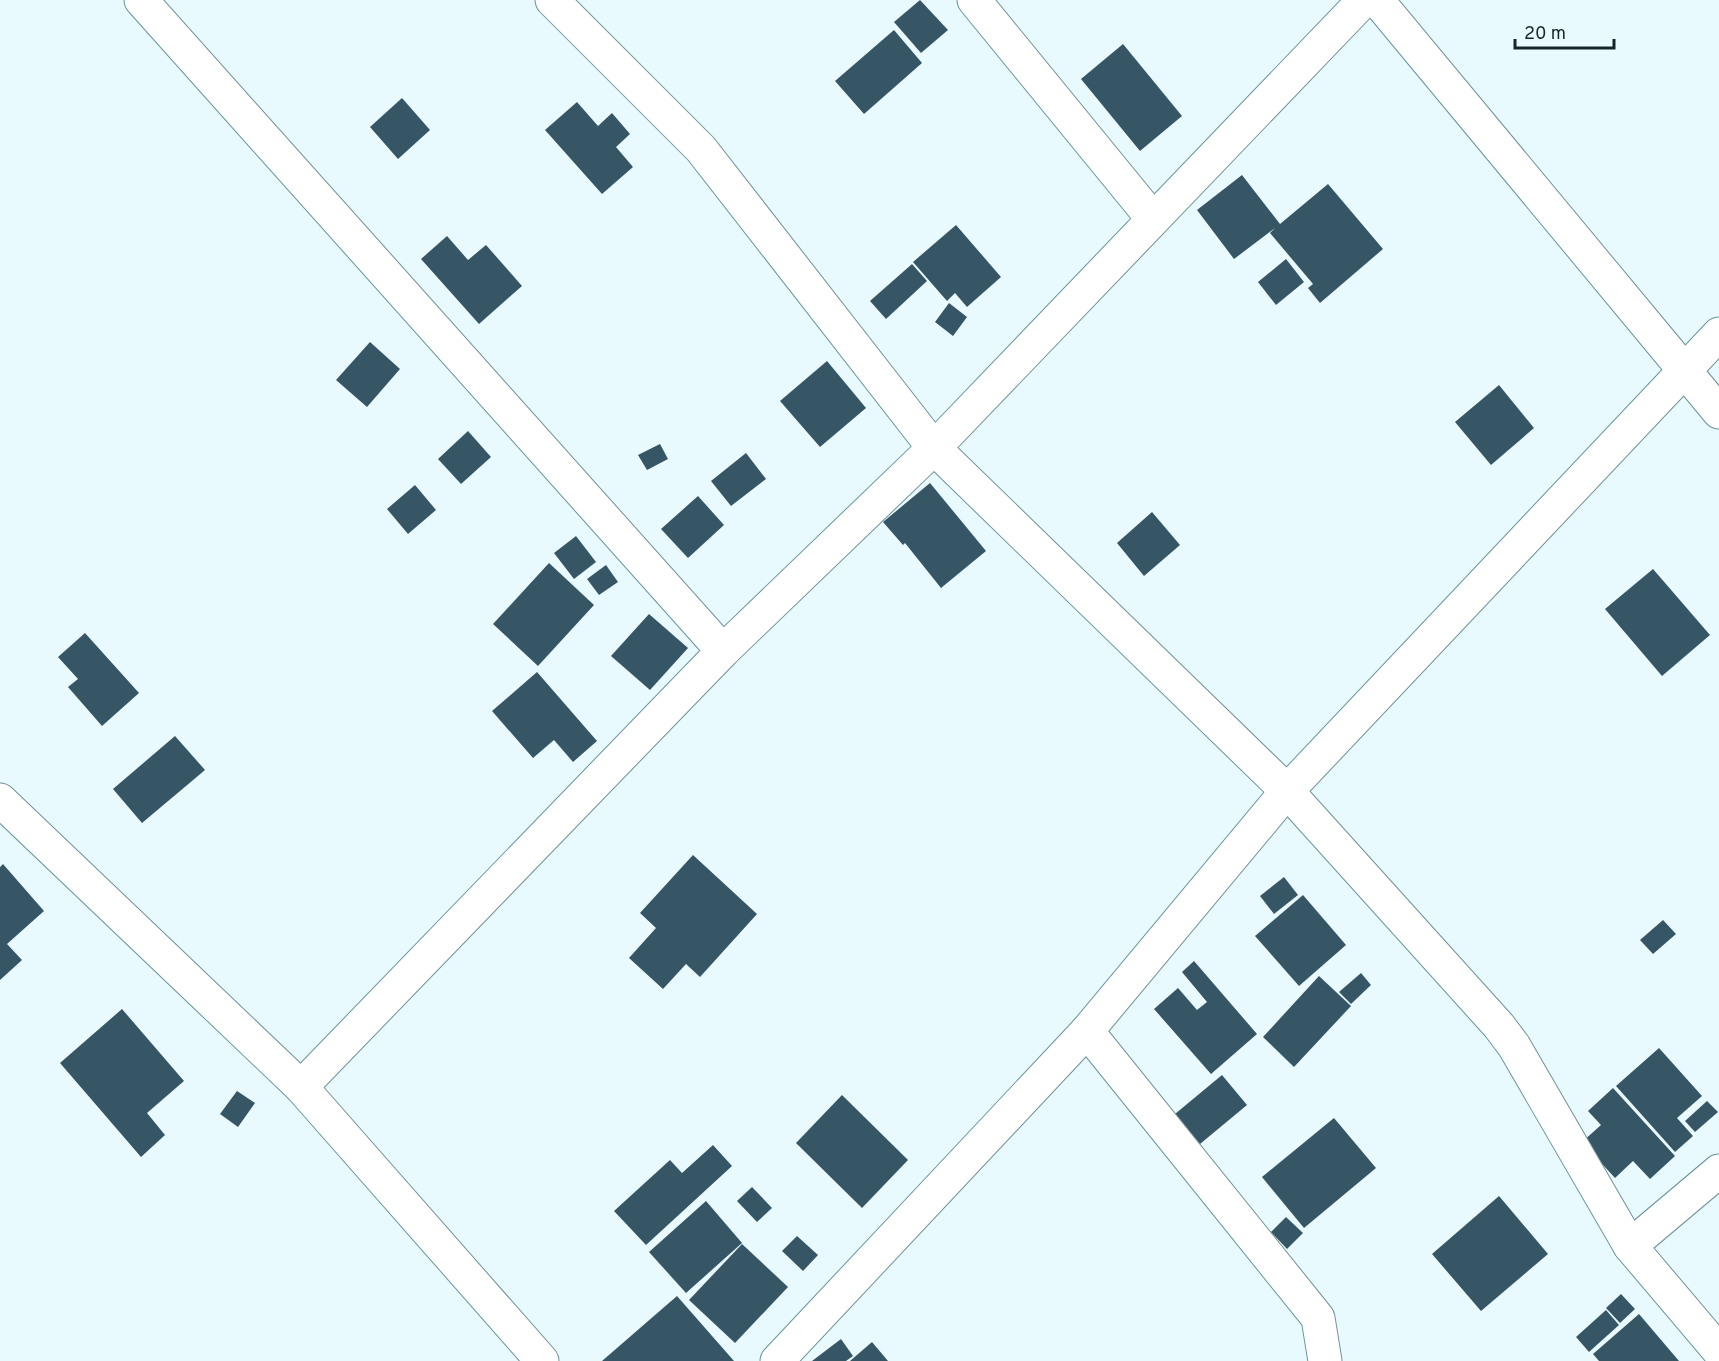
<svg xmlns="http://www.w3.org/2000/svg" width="1719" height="1361" viewBox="0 0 1719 1361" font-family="Overpass,sans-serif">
<rect width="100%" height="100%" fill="#e9fafe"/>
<!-- building -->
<g fill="#365666">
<path d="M920,0L948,30L921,53L894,22Z"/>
<path d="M894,30L922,63L864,114L835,81Z"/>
<path d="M1123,44L1182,116L1140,151L1081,79Z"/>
<path d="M402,98L430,130L398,159L370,127Z"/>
<path d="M577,102L598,126L612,113L630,134L616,147L633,167L602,194L545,130Z"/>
<path d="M1242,175L1280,224L1328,184L1383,249L1320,303L1308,288L1313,284L1270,233L1275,228L1234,259L1197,210Z"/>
<path d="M956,225L1001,277L967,307L955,293L947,301L913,262Z"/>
<path d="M447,236L468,260L486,245L522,286L479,324L421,259Z"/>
<path d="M1286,259L1304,282L1276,305L1258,282Z"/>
<path d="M912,264L927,281L886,319L870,301Z"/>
<path d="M949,303L967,317L953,336L935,322Z"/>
<path d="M370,342L400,369L367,407L336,380Z"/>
<path d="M827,361L866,408L820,447L780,401Z"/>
<path d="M1499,385L1534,428L1491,465L1455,422Z"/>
<path d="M468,431L491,457L461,484L438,459Z"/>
<path d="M660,444L668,459L647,470L638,455Z"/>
<path d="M746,453L766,479L731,506L711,481Z"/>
<path d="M930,483L986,551L941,588L905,543L903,545L883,522Z"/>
<path d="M415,485L436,510L408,534L387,509Z"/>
<path d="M698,496L724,525L688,558L661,529Z"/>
<path d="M1152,512L1180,545L1144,576L1117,543Z"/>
<path d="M576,536L596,562L574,579L554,553Z"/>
<path d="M549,563L594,605L538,666L493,624Z"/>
<path d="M606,565L618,582L599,595L587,579Z"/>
<path d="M1653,569L1710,635L1662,676L1605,609Z"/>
<path d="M649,614L688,648L650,690L611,656Z"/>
<path d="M85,633L139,693L102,726L68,687L78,679L58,657Z"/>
<path d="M537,672L597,741L573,762L554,740L533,758L492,711Z"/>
<path d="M175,736L205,770L142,823L113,789Z"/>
<path d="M693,855L757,914L700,977L686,964L663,989L629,958L656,928L640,913Z"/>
<path d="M3,864L44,911L7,944L22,960L0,980V867Z"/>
<path d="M1284,877L1298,895L1274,914L1260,896Z"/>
<path d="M1303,895L1346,945L1299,986L1255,936Z"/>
<path d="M1663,920L1676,934L1653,954L1640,940Z"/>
<path d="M1194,961L1257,1034L1211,1074L1154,1009L1178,988L1197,1010L1207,1002L1182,972Z"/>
<path d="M1361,973L1371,985L1351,1004L1339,992Z"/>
<path d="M1319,976L1351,1006L1294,1067L1263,1037Z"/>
<path d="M122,1009L184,1081L147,1113L165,1135L141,1157L60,1063Z"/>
<path d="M1659,1048L1702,1096L1677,1118L1693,1136L1675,1152L1616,1086Z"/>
<path d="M1222,1075L1247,1105L1200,1144L1175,1114Z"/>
<path d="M1613,1088L1675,1156L1650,1179L1633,1161L1615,1178L1582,1142L1601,1125L1588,1111Z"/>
<path d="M237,1091L255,1103L238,1127L220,1114Z"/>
<path d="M842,1095L908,1160L862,1208L796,1143Z"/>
<path d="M1707,1101L1718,1112L1695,1132L1685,1121Z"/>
<path d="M1334,1118L1376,1168L1304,1228L1262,1177Z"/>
<path d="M713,1145L732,1166L646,1245L614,1211L670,1160L682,1173Z"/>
<path d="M752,1187L772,1208L757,1222L737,1201Z"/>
<path d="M1499,1196L1548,1254L1481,1311L1432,1254Z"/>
<path d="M706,1201L742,1243L686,1293L649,1252Z"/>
<path d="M1286,1217L1303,1233L1287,1249L1271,1232Z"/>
<path d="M797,1236L818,1255L803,1271L782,1251Z"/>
<path d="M742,1244L788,1287L735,1343L689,1300Z"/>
<path d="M1621,1294L1635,1309L1620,1323L1606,1308Z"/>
<path d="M677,1296L734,1361H602Z"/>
<path d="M1606,1310L1619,1325L1589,1352L1576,1337Z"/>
<path d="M1639,1314L1679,1361H1599L1593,1354Z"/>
<path d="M841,1339L853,1356L846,1361H812Z"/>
<path d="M872,1342L888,1361H850Z"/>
</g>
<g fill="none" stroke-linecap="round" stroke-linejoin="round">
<defs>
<g id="minor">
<path d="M141,0L723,651"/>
<path d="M552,0L701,149L934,448L1287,791L1499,1026L1514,1046L1630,1246L1719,1351"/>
<path d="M974,0L1153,219"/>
<path d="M1377,0L1719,412"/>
<path d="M0,800L301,1087L542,1361"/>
<path d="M1087,1031L1318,1318L1325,1361"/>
<path d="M301,1087L723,651L934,448L1364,0"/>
<path d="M1630,1246L1719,1171"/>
<path d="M777,1361L1087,1031L1287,791L1719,334"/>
</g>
</defs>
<!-- minor casing -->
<use href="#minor" stroke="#6a939b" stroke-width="35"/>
<!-- minor -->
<use href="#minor" stroke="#fff" stroke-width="33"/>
</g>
<!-- scale -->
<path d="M1515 39v9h99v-9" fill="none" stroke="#152629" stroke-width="3"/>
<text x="1524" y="39" font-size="18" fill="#152629" stroke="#e9fafe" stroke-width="4.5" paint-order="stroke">20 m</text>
</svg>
